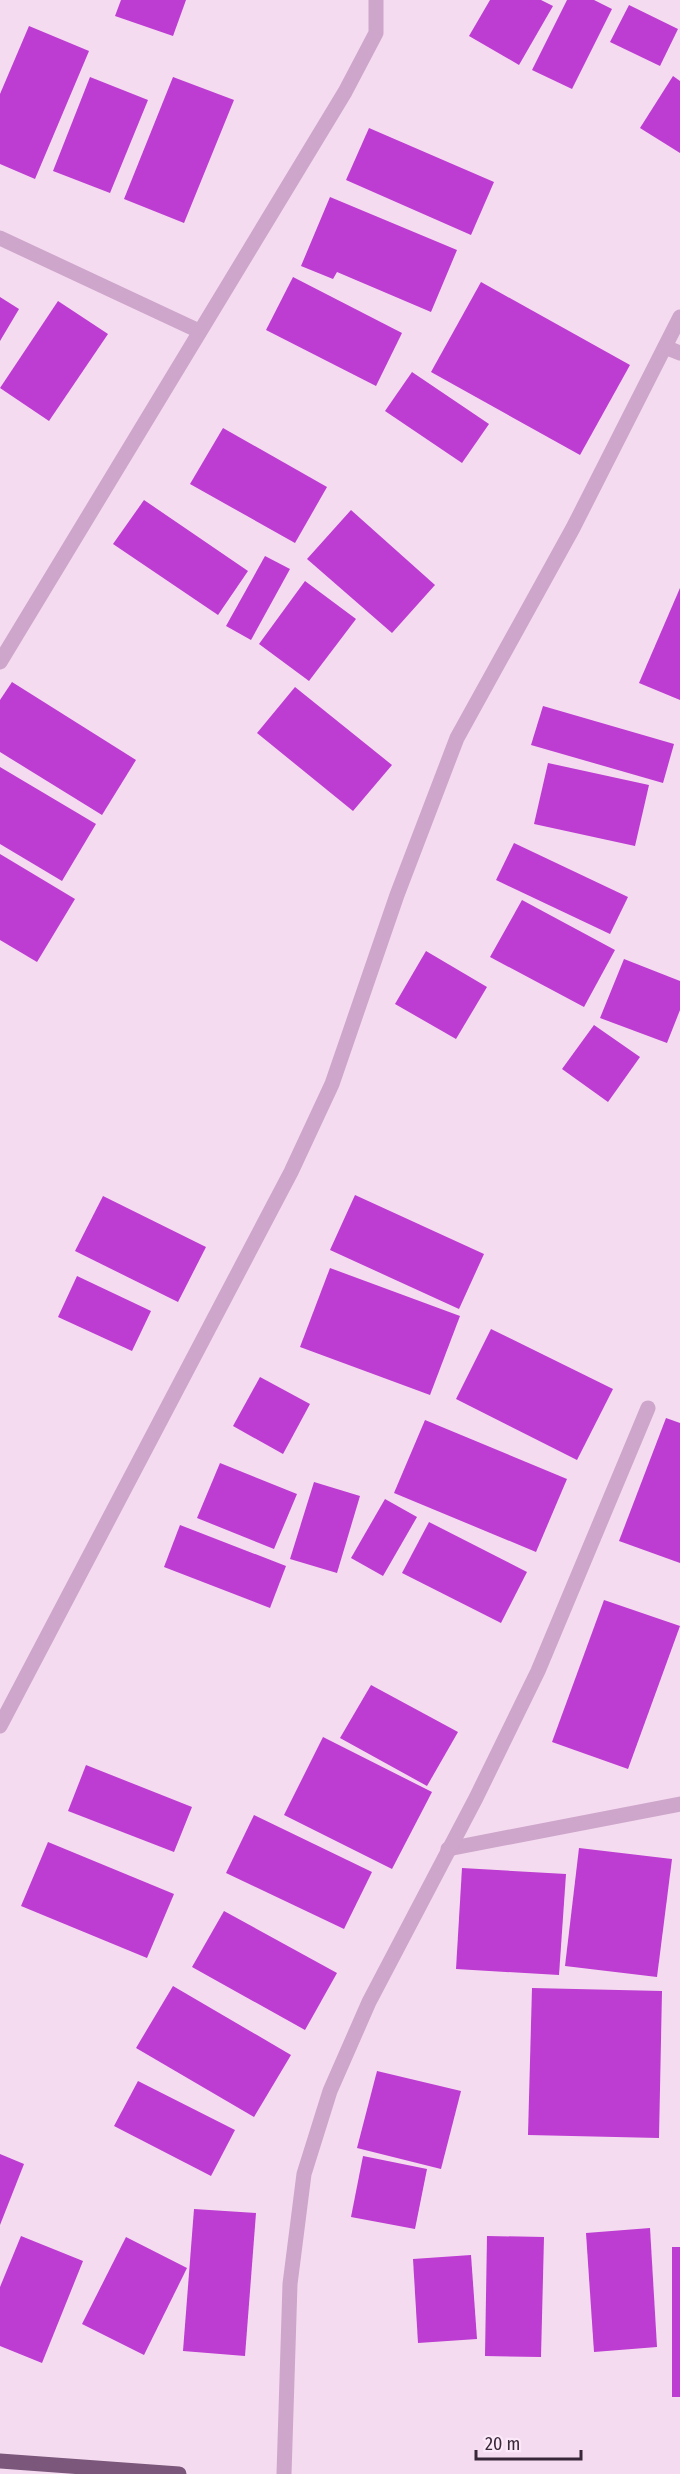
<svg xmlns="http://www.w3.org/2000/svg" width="680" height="2474" viewBox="0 0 680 2474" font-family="'Fira Sans Condensed',sans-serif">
<rect width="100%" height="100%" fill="#f4dbf0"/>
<!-- building -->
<g fill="#bd3cd1">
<path d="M121,0H186L173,36L115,16Z"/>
<path d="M490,0H541L553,6L519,65L469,36Z"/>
<path d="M567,0H594L612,9L572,89L532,70Z"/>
<path d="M629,5L678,29L660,66L610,42Z"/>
<path d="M29,26L89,51L35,179L0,164V94Z"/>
<path d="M673,76L680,81V153L640,128Z"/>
<path d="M90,77L148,100L110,193L53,171Z"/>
<path d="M173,77L234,100L184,223L124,199Z"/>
<path d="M369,128L494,182L471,235L346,180Z"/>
<path d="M330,197L457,250L431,312L337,272L333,279L301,266Z"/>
<path d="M293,277L402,333L376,386L266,330Z"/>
<path d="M481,282L630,365L580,455L431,372Z"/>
<path d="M0,297L19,309L0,341Z"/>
<path d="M58,301L108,334L49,421L0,388Z"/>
<path d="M412,372L489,424L462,463L385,411Z"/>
<path d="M223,428L327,487L295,543L190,484Z"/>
<path d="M144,500L248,571L218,615L113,544Z"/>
<path d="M351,510L435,585L392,633L307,559Z"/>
<path d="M265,556L290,569L251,640L226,626Z"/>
<path d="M305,581L356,619L309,681L259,644Z"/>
<path d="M680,588V700L639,683Z"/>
<path d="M12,682L136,760L102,815L0,752V700Z"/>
<path d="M295,687L392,765L353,811L257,733Z"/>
<path d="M543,706L674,744L663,783L531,745Z"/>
<path d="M548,763L649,785L635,846L534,824Z"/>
<path d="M0,767L96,824L62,881L0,844Z"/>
<path d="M514,843L628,897L610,934L496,880Z"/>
<path d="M0,854L75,899L37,962L0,940Z"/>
<path d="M522,900L615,950L584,1007L490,957Z"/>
<path d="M426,951L487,987L456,1039L395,1004Z"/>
<path d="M624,959L680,981V1010L667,1043L600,1018Z"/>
<path d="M594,1025L640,1057L608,1102L562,1069Z"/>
<path d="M355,1195L484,1254L459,1309L330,1250Z"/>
<path d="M103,1196L206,1247L178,1302L75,1251Z"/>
<path d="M330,1268L460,1316L430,1395L300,1347Z"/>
<path d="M77,1276L151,1311L132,1351L58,1317Z"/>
<path d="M491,1329L613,1389L577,1460L456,1399Z"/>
<path d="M260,1377L310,1404L283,1454L233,1426Z"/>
<path d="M666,1418L680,1423V1563L619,1541Z"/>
<path d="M425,1420L567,1479L536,1552L394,1493Z"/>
<path d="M220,1463L297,1494L274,1549L197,1518Z"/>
<path d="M314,1482L360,1496L337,1573L290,1559Z"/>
<path d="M385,1499L417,1517L383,1576L351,1558Z"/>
<path d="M429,1522L527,1572L501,1623L402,1573Z"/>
<path d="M180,1525L286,1566L270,1608L164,1567Z"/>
<path d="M604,1600L680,1626L628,1769L552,1742Z"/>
<path d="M371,1685L458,1732L427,1786L340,1738Z"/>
<path d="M323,1737L432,1792L392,1869L284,1815Z"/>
<path d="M86,1765L192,1807L174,1852L68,1811Z"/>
<path d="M254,1815L372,1872L344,1929L226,1873Z"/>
<path d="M48,1842L174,1894L147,1958L21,1906Z"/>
<path d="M579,1848L672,1859L657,1977L565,1966Z"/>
<path d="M462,1868L566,1874L559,1975L456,1969Z"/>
<path d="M224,1911L337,1973L305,2030L192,1967Z"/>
<path d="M173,1986L291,2055L254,2117L136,2048Z"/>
<path d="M532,1988L662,1991L659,2138L528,2135Z"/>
<path d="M377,2071L461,2091L441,2169L357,2148Z"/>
<path d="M138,2081L235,2130L211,2176L114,2126Z"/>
<path d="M0,2154L24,2164L0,2225Z"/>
<path d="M363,2156L427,2169L415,2229L351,2217Z"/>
<path d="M194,2209L256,2213L245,2356L183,2351Z"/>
<path d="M650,2228L657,2347L594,2352L586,2233Z"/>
<path d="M21,2236L83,2261L42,2363L0,2346V2287Z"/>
<path d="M487,2236L544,2237L541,2357L485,2356Z"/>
<path d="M126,2237L187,2268L144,2355L82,2324Z"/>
<rect x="672" y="2247" width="8" height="150"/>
<path d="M471,2255L477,2339L418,2343L413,2259Z"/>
</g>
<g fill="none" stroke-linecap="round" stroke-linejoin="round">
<!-- minor -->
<g stroke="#cea5cb" stroke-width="15">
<path d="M0,238L199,331"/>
<path d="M665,347L680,353"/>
<path d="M0,662L345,92L376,33V0"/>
<path d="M0,1726L291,1172L332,1084L397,895L457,738L573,528L680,317"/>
<path d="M448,1849L680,1804"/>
<path d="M284,2474L290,2284L304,2174L330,2091L369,2002L476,1798L538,1671L648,1408"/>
</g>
<!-- major -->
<path stroke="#7b577c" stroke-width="15" d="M0,2461L179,2474"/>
</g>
<!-- scale -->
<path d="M476 2450v9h105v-9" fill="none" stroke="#382739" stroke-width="3"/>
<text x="485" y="2450" font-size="18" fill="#382739" stroke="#fbe8f8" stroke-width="4.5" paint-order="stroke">20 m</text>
</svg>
